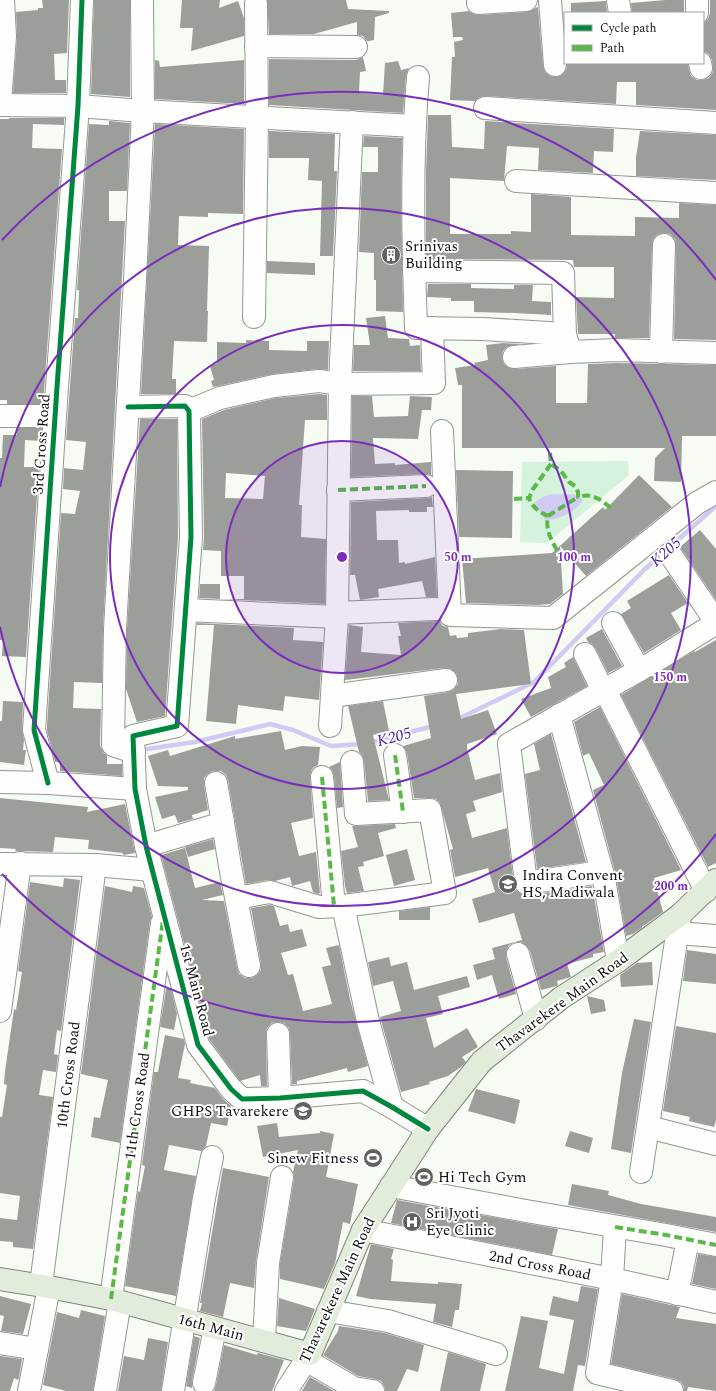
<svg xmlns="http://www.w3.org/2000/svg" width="716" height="1391" viewBox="0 0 716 1391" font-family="Spectral,serif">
<rect width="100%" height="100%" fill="#f6fcf4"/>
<!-- green -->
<path fill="#d5f2dc" d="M628,461L629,475L547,543L520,542L522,462Z"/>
<!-- water -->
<path fill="#d2caf5" d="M551,494C560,495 572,493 580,496L582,501C576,512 555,522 544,519L536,506L535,502L543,497Z"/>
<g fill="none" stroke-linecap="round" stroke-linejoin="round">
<!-- stream -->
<g stroke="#d2caf5" stroke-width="4.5">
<path d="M670,547L716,506"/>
<path d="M456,720L534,682L645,569L664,552"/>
<path d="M369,743L433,726"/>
<path d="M140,750L195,742L270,724L293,730L331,746L362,744"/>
</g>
</g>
<!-- building -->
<g fill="#9c9f99" fill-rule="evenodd">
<path d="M42,0H69L67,53L54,54L55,80H66V93H13L17,37L16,12L38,10V8H43Z"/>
<path d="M94,0H130V97L91,94Z"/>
<path d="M182,0H220L219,8L238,1L244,18V36L191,51L193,28H180Z"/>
<path d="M267,0H346L348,9L389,11V13L375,17L374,40L369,41H367L363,36L357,35V22L314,34H269Z"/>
<path d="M666,0H684V13H632L631,3Z"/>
<path d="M710,0H716V110L636,105V82H617L616,104L486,96L480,97L475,101L450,100L452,57H455L454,42L463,40L462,37H453L451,13L469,11L473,14L479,15L527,12L538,7L543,66L545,72L550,76L556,77L562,75L566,70L567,63H688L689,70L691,76L697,80H703L709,78L713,72L712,60L709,54L703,51V24L708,19L710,13Z"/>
<path d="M606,1L607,13H571V3Z"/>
<path d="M363,57L366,71L360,72L359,93L383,95L385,63L398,61L401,70L409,68L406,76L403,113L269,105V59L356,60Z"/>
<path d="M155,60L159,61L160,67L244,60V104L155,99Z"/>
<path d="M428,115H451L452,147L484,149L485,121L614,129L613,152L594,151L593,173L538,170L539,148L507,146L504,181L450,178V234H511V231L531,232V194L571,197V235L635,236V217L679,218V203L716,205V340L674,339L676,245L675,239L670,234L665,233L658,234L653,239L652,245L649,338H615V334H578L576,297L614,298V267H574L573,260L426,259V171Z"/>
<path d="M9,118H64V125L33,124L32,148L62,149L43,404H7V400H0V119H9Z"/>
<path d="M109,121L130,123L127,191H109V221H125L103,628L102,683L74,682L73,708L101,709L100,745L103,752L107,756V764H122V776L60,771V762H55L47,731V725L61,513L75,514L80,491L63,489L64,468L83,470L86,442L66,440L75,318H78L79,290H77L89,124L109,125Z"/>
<path d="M155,124L244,129L243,214L208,213V217L179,216L178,245L209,246L207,311H208L207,342L174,341L172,379H176V394H141Z"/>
<path d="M269,131L335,134L334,171H337L333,256H320L322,181L308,180L309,158H269Z"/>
<path d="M640,131L716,135V180L636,176V157Z"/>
<path d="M364,136L402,138L401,203L403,312L376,311V280H374V253L359,252L362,172H378V147H363Z"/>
<path d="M267,261L315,263V275L267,273Z"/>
<path d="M428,284H471V288L514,289V285H533L532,301L551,302V315L514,313L474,312V301H451V298L427,297Z"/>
<path d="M385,316L388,338L409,339L410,346L420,345L421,371H353L354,345H370L366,318Z"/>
<path d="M246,340L269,341V350L307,351V341H329L328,370L318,369L273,374L213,387L211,381L214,380L210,366L217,363V342L246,343Z"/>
<path d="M503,343L521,344L507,347L503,351L502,358L504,364L509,368L515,369L556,366V403H587L588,364L617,363L716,365V436H682L681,482L654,481L655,458L665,448H462V385H458L455,368L475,365L474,363L488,360L486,345Z"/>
<path d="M319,394L327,395V420H305L299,505H302L301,537L326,539L325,604L221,599H244V576H221V551L203,550L204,537L202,419L224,410L276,398ZM226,473L265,476L263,499L225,498Z"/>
<path d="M352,396H372L374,417L408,416L410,396L432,397L431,410H422L418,439L373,438L375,464L395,463V465L431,462V475L425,474L351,477Z"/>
<path d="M140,419H177L178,537L165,716L137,722L126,689L127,629Z"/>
<path d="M17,428H42L41,441L25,440L24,467H39L26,657L2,656L3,640H0V458H2L3,435H17Z"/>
<path d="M456,470L513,471L512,538L459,537Z"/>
<path d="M639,475L672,507L586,576L560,546L563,594L550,604L538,605L466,603L462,559L552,553L603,507L605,510Z"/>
<path d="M432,497L433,507H427V512H409V510L376,511L377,540H398L399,563L405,562V564L435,557L437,597H426L422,581L378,589L379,597L360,600L355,575H350L351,502L427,498Z"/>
<path d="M700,530L716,549V600L680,547Z"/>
<path d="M669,575L688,603L671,613L681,630L644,653L621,614L631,608L627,601Z"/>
<path d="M200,584H220V599L199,598Z"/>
<path d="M436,621H439L443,626L448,627L450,636L456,635L457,638L468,637V633L501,629L524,630L531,684L456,694L461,719L488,710L497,734L467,744V748L475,780L500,773L502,792L473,801L476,811L466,814L472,838L507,828L514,885L516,890L521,894L528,895L592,886L604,952L593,954V957L567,964L571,977L557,981L558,985L557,986L541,990L530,951L526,945L521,942H515L509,945L506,951V957L516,994L499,999L492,975L477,980L473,965L495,959L492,948L522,940L514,913L479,923L472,899L495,892L488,868L455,877L450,850L453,849L440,803L436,799L430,798H414L407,753L403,746L431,738L424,696L448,692L453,690L458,684V679L456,673L451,669L444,668L345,680L349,625L363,627L361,652L401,655L398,636H401L398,623Z"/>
<path d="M197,623L294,628L293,640L323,642L319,700L285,696L283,711L238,705L236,724L206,721L214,625H197Z"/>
<path d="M602,629L622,666L608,673L596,649L592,644L588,642L586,638Z"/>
<path d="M716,640V863L708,867L621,695L694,651L695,652Z"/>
<path d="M573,657L587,686L531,717L521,699L551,688L548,677L566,667L564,663Z"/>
<path d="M3,701L23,702L22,729L24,740L23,750H26L24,765L0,762V721H2Z"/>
<path d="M383,701L389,731L373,735L389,800L368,801L364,761L362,755L359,752L348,706Z"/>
<path d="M600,707L681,870L654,878L663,912L645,925L642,926V928L633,934L626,936L616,876L593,790L604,785L589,753L583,756L574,722Z"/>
<path d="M281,731L285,750L302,746L320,747L318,765L314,767L311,771L310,778L313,818L291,823L299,856L316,852L320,893L318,894L313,892L310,881L292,886L290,877L275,881L268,880L246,884L228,781L226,775L221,771H213L208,774L204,778V785L208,810L192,815L193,819L178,823L175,815L162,819L155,797L188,790V787L158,786L148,756L168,750L170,756L235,736V739Z"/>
<path d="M551,734L586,862L537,869L525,774L540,770L534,744Z"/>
<path d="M340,762L343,807L337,808L334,776L332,770L329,767Z"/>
<path d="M0,798L88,807L87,812L125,804L135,853L124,855L122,853L88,849L89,840L55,837L53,852L15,851L16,849L0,848Z"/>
<path d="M395,824L396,828L378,833L384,856L363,862L364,866L358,867L364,891L347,893L345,886L341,851L358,847L352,826H357Z"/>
<path d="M213,839L215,849L188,857L185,847Z"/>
<path d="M185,848L195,888L220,882L223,895L202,900L224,901L237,968L239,974L245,978H252L257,975L261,970V964L251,908L269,905L274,906L280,926L288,924L290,932L302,929L307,946L281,953L288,975L293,974L303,1011L332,1004L322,967L331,965L326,948L339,945L350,999L368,1066L348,1072L347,1068L332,1072L297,1081V1084H292L290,1033L289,1028L284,1023L277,1022L272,1023L267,1028L266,1034L267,1086H261L260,1075L240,1081L209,1039L161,855Z"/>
<path d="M407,849L415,880L394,886L386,855Z"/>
<path d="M64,878L80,880L61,1031L57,1030L54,1054L58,1055L56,1072L43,1070L39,1095L53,1097L33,1249L13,1247V1242L0,1241V1218L17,1220L20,1196L0,1193V1117H2L7,1085L4,1084L5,1071L14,1009L16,1010L22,972L18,971L30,882L63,887Z"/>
<path d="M105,886L132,892L133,886L144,888L152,917L150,921L120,1143L91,1137L94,1117L100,1118L108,1080L81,1074Z"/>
<path d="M430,907V920H399V911Z"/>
<path d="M687,950L716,954V984L683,981Z"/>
<path d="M389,957L391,966L407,962L414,990L467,976L470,987L438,996L443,1014L426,1018L434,1048L467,1028L478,1047L462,1057L466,1062L461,1067L448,1076L429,1082L430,1084L401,1092L380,1017L401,1011L393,981L373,986L368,962Z"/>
<path d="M652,962L653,985L621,987L620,975L637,963Z"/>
<path d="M166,989H171L177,1014L174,1030L160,1027Z"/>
<path d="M587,996L604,1000L606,1011L591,1014Z"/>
<path d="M634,1019L651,1022L631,1153L611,1149L622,1073Z"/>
<path d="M676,1026L716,1033V1120L714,1127L689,1121L690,1117L663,1111Z"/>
<path d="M165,1035L184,1039L185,1044L178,1078L191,1080L190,1083L215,1088L222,1098L231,1106L227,1126L211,1123L206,1146L201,1151L169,1145L164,1170L196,1176L176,1296L125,1286L138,1191L140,1192L145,1166L142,1165L154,1072H158Z"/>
<path d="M476,1089L520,1100L515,1124L468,1111Z"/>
<path d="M277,1123L279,1137L320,1133V1131L334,1134L326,1177L358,1184L350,1224L343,1222L335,1263L324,1289L280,1279V1264L294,1179L293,1172L298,1150L263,1157L257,1126Z"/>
<path d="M570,1131L593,1138L589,1153L565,1146Z"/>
<path d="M223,1168L269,1177L256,1261L254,1288L230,1283L223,1317L200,1311L202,1303H200Z"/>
<path d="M572,1184L609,1191L608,1195L641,1204L716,1217V1232L568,1205Z"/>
<path d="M397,1200L558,1229L552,1255L391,1223Z"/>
<path d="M371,1244L394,1249L391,1259L393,1260L391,1281L438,1284V1282L462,1284L459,1310H455L452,1327L433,1322L436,1304L371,1299L356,1296Z"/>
<path d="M698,1254L716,1257V1289L692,1284Z"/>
<path d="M581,1286L598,1289L585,1366L578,1365L573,1391H505L521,1316L548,1321L539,1368L564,1374L574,1320L549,1315L553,1296L578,1302Z"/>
<path d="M622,1294L680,1307L676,1318L716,1324V1391L688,1387L687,1391H684V1387L681,1382L675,1379L611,1364Z"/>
<path d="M0,1296L31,1304L23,1334L1,1331L4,1316L0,1315Z"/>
<path d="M279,1298L315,1309L306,1331L277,1326Z"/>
<path d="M81,1310L105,1316L93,1391H66L43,1385L57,1312L79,1318Z"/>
<path d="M339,1326L385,1333L424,1345L418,1372L407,1369L397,1391H385L384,1386L381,1381L375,1379L358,1376L323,1355L338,1331Z"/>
<path d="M194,1336L200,1338L192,1381V1388L186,1386Z"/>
<path d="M148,1338L168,1342L161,1391H118L124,1356L144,1360Z"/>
<path d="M224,1345L257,1355L258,1353L284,1360L272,1391H214L216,1385Z"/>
<path d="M448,1352L486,1364L480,1391H440Z"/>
<path d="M0,1356L22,1359L19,1378L18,1380L14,1378L10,1391H0Z"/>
<path d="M310,1377L334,1391H302Z"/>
</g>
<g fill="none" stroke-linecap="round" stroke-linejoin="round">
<defs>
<g id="minor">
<path d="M550,0L555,65"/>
<path d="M618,0L620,13"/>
<path d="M697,0V13"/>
<path d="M478,3L526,0"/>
<path d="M256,46L356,47"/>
<path d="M700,63L701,68"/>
<path d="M418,77C411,160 413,245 416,328L483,329L565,334"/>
<path d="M0,103L5,36L3,0"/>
<path d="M0,105L78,106L143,111L414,126"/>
<path d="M485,108L716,123"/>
<path d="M352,122L340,384L434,383L432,328"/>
<path d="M516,181L716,193"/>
<path d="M414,271L563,273L565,334L570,352"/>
<path d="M254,317L257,117L256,4"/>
<path d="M661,352L664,245"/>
<path d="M514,357L570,352L617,350L716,353"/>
<path d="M128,407L185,406L189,411L191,537L177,726L133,736L135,789L146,846L198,1045L231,1089L242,1099L280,1098L363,1091L392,1107L428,1129"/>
<path d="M189,411L220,398L274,386L319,381L340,384L337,617"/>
<path d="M0,416H55"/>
<path d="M442,431L450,615L553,618L697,503L716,492"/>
<path d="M338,490L426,486"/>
<path d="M670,554L716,622"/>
<path d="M186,610L337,617L330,726"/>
<path d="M336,613L436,609"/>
<path d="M613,623L639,670"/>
<path d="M585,654L603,691"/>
<path d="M605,690L706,891"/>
<path d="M332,696L446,680"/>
<path d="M559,715L604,879L618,961"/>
<path d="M134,752L113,745L115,629L135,279L143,111L142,0"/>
<path d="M395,755L403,812"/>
<path d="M322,777L334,906"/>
<path d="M0,782L48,783L135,789"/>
<path d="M48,783L34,730L57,387L78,106L82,0"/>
<path d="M216,783L223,823"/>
<path d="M146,846L223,823L230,866L249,966"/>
<path d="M0,864L95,865L152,870"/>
<path d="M601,872L526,883L509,744L652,663L716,623"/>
<path d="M237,898L270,892L319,907L343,906L445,893L430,810L356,814L352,762"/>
<path d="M343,906L368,1021L392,1107"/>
<path d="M677,933L716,936"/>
<path d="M518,954L536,1019"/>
<path d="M0,1011L20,863"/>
<path d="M278,1034L280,1098"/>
<path d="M648,1127L716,1144"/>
<path d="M641,1172L680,915"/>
<path d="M391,1186L526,1211L666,1235L716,1245"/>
<path d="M615,1227L612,1279L597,1373L672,1391"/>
<path d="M363,1230L612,1279L716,1302"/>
<path d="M41,1285L95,865"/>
<path d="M677,1294L688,1240"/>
<path d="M111,1299L162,923"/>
<path d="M328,1311L388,1321L496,1354"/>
<path d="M264,1341L268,1263L282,1177"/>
<path d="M0,1343L37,1349"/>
<path d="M306,1360L354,1388L373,1391"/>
<path d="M204,1383L215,1328"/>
<path d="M29,1391L49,1287"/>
<path d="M105,1391L120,1302"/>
<path d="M173,1391L204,1198L212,1157"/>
<path d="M286,1391L310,1354"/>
</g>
<path id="major" d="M0,1279L49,1287L111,1299L310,1354L363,1230L428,1129L482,1061L561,998L618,961L680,915L716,880"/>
</defs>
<!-- minor casing -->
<use href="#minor" stroke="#939692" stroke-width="24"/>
<!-- major casing -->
<use href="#major" stroke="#80837f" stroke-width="24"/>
<!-- minor -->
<use href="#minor" stroke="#fefffd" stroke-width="22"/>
<!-- major -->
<use href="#major" stroke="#e1ecda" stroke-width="22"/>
<!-- quiet -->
<g stroke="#58b947" stroke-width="4" stroke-dasharray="8 4" stroke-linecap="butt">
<path d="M550,453L551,464L561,471L569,482L575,486L578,492V497C594,492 601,501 613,509"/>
<path d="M551,464L533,489L529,498C533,508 539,512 548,516C545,531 552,541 559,554"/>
<path d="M338,490L426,486"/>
<path d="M514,499L529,498"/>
<path d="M548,516L578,497"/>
<path d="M395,755L403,812"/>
<path d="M322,777L334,906"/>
<path d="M615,1227L666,1235L716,1245"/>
<path d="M111,1299L163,920"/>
</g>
<defs>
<g id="cycleway">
<path d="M128,407L185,406L189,411L191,537L177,726L133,736L135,789L146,846L198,1045L231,1089L242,1099L280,1098L363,1091L392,1107L428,1129"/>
<path d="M48,783L34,730L57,387L78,106L82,0"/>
</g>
</defs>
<!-- cycleway casing -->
<use href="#cycleway" stroke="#fff" stroke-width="8"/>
<!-- cycleway -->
<use href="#cycleway" stroke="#00873e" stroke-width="5"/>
</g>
<!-- distance rings -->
<circle cx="342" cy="557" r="116" fill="#7b2cbf" fill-opacity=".12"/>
<g fill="none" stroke="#7b2cbf" stroke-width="2">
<circle cx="342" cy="557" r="116"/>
<circle cx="342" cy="557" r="232"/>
<path d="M0 487A349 349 0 1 1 0 627"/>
<path d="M716 834A465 465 0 0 1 2 874M2 240A465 465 0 0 1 716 280"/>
</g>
<!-- icons -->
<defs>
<symbol id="building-disc" viewBox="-11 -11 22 22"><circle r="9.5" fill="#60625f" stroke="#fff"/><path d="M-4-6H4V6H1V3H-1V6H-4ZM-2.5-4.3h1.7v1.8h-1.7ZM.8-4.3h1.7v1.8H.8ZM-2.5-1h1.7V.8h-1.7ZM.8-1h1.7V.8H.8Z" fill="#fff"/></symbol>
<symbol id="school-disc" viewBox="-11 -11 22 22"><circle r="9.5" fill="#60625f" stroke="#fff"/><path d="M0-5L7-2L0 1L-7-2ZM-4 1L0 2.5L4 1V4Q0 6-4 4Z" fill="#fff"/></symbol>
<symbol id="stadium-disc" viewBox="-11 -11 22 22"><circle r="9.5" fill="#60625f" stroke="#fff"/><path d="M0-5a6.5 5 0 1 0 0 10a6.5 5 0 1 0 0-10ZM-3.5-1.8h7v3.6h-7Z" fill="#fff"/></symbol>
<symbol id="hospital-disc" viewBox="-11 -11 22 22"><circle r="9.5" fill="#60625f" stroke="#fff"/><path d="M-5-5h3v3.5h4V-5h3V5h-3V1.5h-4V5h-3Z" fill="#fff"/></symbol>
</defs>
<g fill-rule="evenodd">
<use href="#building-disc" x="380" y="244" width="22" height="22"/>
<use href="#school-disc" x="497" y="873" width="22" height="22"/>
<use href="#school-disc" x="292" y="1100" width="22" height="22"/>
<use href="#stadium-disc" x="362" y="1147" width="22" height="22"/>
<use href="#stadium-disc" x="413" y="1166" width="22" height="22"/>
<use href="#hospital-disc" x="401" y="1211" width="22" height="22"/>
</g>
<g text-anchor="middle" stroke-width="4" stroke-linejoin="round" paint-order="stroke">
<!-- poi labels -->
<g font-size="15" fill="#0f0f0f" stroke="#fff" text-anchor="start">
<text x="405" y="251">Srinivas<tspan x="405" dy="17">Building</tspan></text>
<text x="522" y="880">Indira Convent<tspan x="522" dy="17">HS, Madiwala</tspan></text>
<text x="289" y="1116" text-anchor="end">GHPS Tavarekere</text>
<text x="359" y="1163" text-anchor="end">Sinew Fitness</text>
<text x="438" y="1182">Hi Tech Gym</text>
<text x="426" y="1218">Sri Jyoti<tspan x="426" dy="17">Eye Clinic</tspan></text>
</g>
<!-- street labels -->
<g font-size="15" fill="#0f0f0f" stroke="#fff">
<text transform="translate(41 444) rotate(-86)" y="5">3rd Cross Road</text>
<text transform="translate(197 990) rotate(75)" y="5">1st Main Road</text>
<text transform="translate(562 1002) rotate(-36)" y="5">Thavarekere Main Road</text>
<text transform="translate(68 1075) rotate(-83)" y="5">10th Cross Road</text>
<text transform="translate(137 1106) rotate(-82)" y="5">11th Cross Road</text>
<text transform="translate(540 1265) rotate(11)" y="5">2nd Cross Road</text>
<text transform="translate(337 1290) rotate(-65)" y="5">Thavarekere Main Road</text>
<text transform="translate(211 1327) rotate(15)" y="5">16th Main</text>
</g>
<!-- water labels -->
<g font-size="16" font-style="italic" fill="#3e18a0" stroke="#fff">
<text transform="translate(665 551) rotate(-42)" y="6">K205</text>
<text transform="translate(394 736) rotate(-15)" y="6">K205</text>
</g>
</g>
<circle cx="342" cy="557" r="6" fill="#7b2cbf" stroke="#fff" stroke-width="2"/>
<g font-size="12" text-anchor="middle" font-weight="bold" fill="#7b2cbf" stroke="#fff" stroke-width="4" stroke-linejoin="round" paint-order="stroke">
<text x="458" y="561">50 m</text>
<text x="574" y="561">100 m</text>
<text x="670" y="681">150 m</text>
<text x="671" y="890">200 m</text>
</g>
<!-- legend -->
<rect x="564" y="12" width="140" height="52" fill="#ffffff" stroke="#9f9f9f"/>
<rect x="572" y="25" width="20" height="6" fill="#00873e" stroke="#9f9f9f"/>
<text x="600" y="32" font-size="12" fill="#0f0f0f">Cycle path</text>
<rect x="572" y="45" width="20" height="6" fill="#58b947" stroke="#9f9f9f"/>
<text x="600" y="52" font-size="12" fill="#0f0f0f">Path</text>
</svg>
